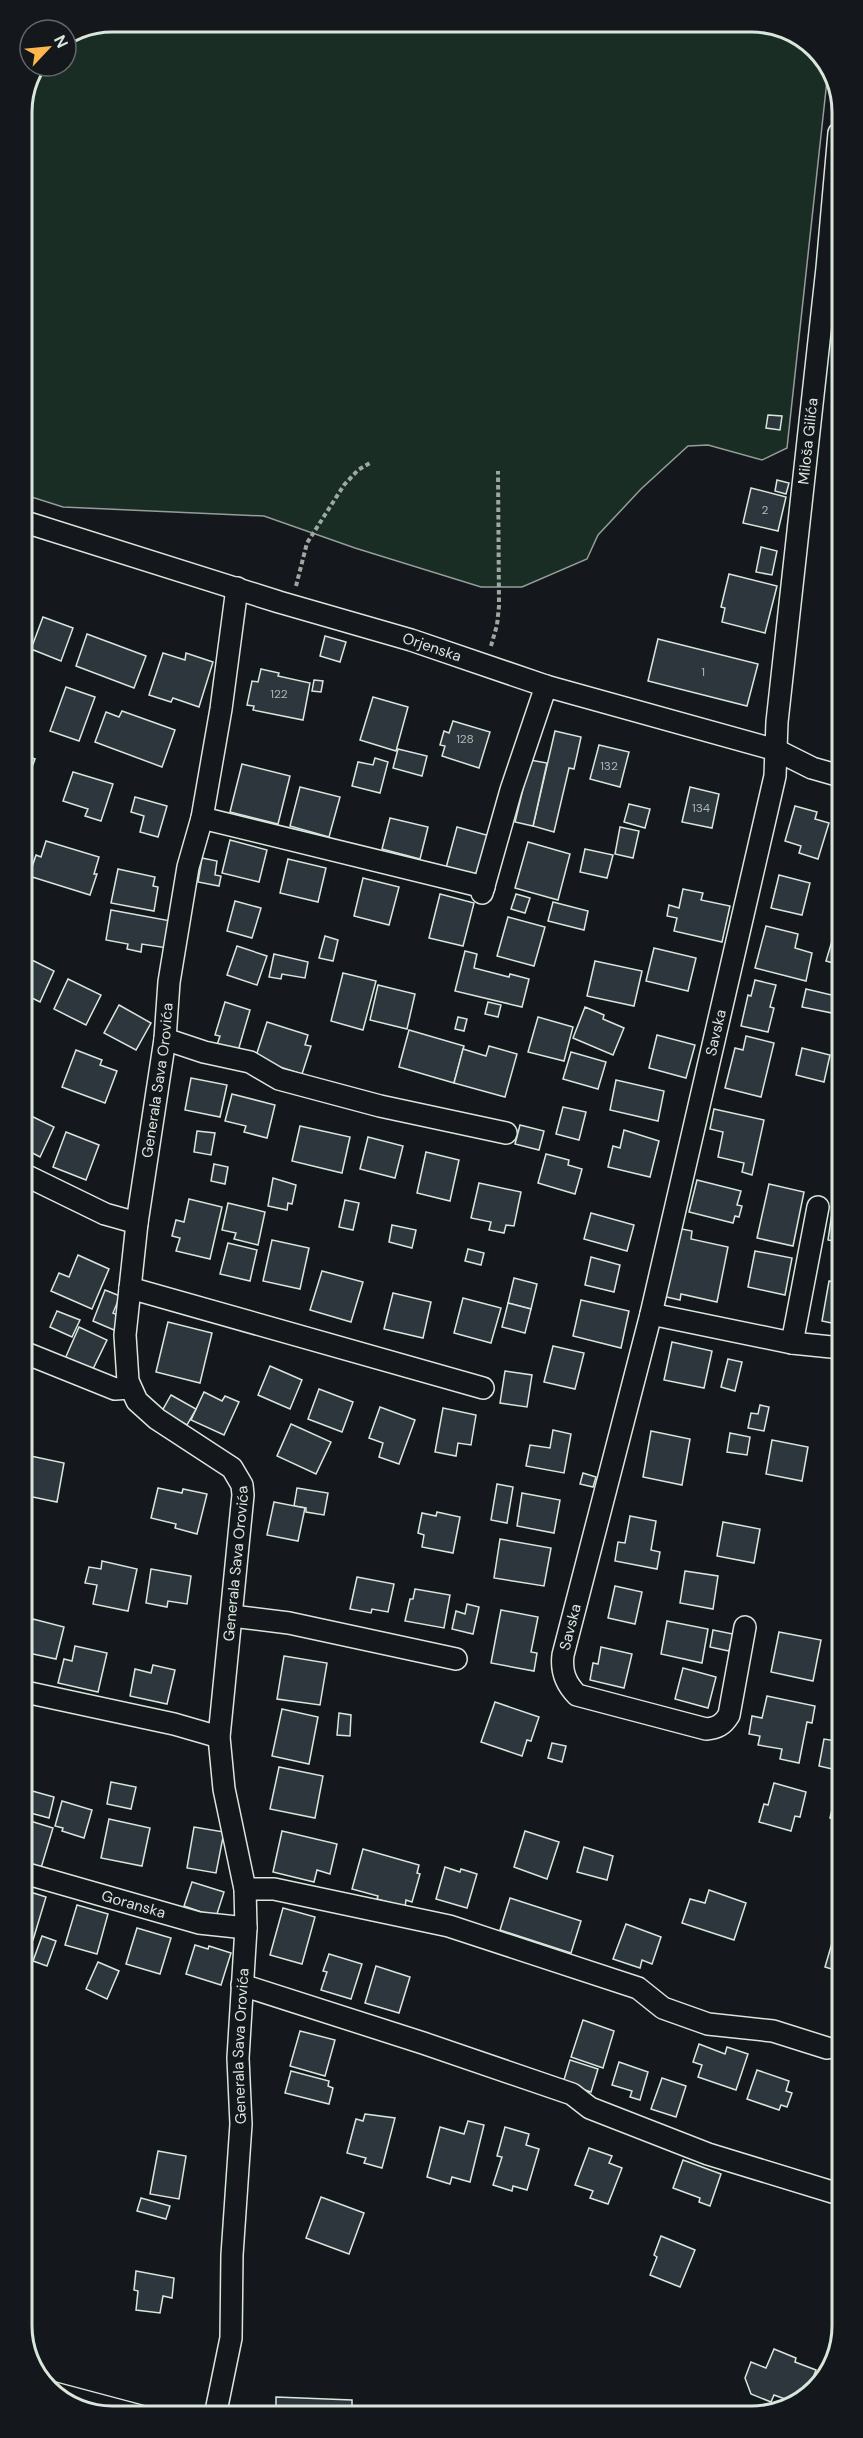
<svg xmlns="http://www.w3.org/2000/svg" width="863" height="2438" viewBox="0 0 863 2438" font-family="'DM Sans',sans-serif">
<rect width="100%" height="100%" fill="#14181c"/>
<!-- green -->
<path fill="#1a2d24" stroke="#939e99" stroke-width="1.5" d="M112,21H758L811,43L828,71L787,448L762,460L708,445L688,446L641,489L598,535L587,559L522,587H481L355,548L264,516L63,507L22,494L21,106L39,66H66V40Z"/>
<!-- building -->
<g fill="#2c363c" stroke="#d8e6dc" stroke-width="1.5">
<path d="M768,415L782,416L780,430L766,428Z"/>
<path d="M777,480L789,483L786,494L775,491Z"/>
<path d="M751,488L786,497L778,531L743,523Z"/>
<path d="M761,547L777,551L772,575L756,572Z"/>
<path d="M729,574L777,586L765,633L722,622L725,608L721,607Z"/>
<path d="M43,617L73,628L61,661L31,649Z"/>
<path d="M87,634L146,656L134,688L76,666Z"/>
<path d="M325,636L346,642L340,662L320,656Z"/>
<path d="M658,639L758,664L747,706L648,681Z"/>
<path d="M163,653L185,660L186,653L213,662L199,707L173,698L171,702L149,695Z"/>
<path d="M261,669L279,673L278,676L310,683L303,720L253,710L254,706L247,705L252,681L258,682Z"/>
<path d="M314,680L323,681L321,692L312,691Z"/>
<path d="M66,687L95,697L79,741L50,731Z"/>
<path d="M373,697L408,707L396,751L360,740Z"/>
<path d="M122,711L175,730L162,767L95,742L106,712L119,717Z"/>
<path d="M453,721L490,732L479,768L442,756L445,746L440,745L444,731L449,733Z"/>
<path d="M555,731L581,737L574,769L569,768L554,832L533,826Z"/>
<path d="M599,745L629,752L620,787L590,779Z"/>
<path d="M398,749L427,756L422,776L393,768Z"/>
<path d="M22,754L35,759L24,789L22,788Z"/>
<path d="M375,758L388,762L380,793L352,786L358,762L373,765Z"/>
<path d="M530,760L547,763L533,826L515,822Z"/>
<path d="M242,764L290,776L278,824L230,812Z"/>
<path d="M73,772L113,784L101,821L85,816L88,809L63,801Z"/>
<path d="M300,787L340,797L329,837L290,826Z"/>
<path d="M690,787L719,794L712,828L682,822Z"/>
<path d="M135,797L167,806L158,837L140,832L144,816L131,812Z"/>
<path d="M629,804L650,809L645,828L624,822Z"/>
<path d="M795,806L817,812L815,819L829,823L818,859L799,853L801,846L785,841Z"/>
<path d="M390,818L428,827L420,859L382,849Z"/>
<path d="M457,827L490,836L479,877L446,868Z"/>
<path d="M620,827L639,831L633,858L615,854Z"/>
<path d="M230,840L267,850L259,882L222,873Z"/>
<path d="M46,841L99,857L94,874H97L90,895L29,876L36,855L41,857Z"/>
<path d="M528,842L570,854L558,900L515,888Z"/>
<path d="M585,849L613,855L607,878L580,872Z"/>
<path d="M202,858L217,861L215,875L221,876L219,886L198,882Z"/>
<path d="M288,859L326,868L318,902L280,893Z"/>
<path d="M118,869L155,877L153,886L158,887L154,911L111,903Z"/>
<path d="M779,875L810,883L802,915L771,908Z"/>
<path d="M363,878L399,887L389,925L354,916Z"/>
<path d="M683,889L703,893L701,900L730,906L722,942L674,931L677,918L667,916L669,905L679,908Z"/>
<path d="M440,894L474,903L463,946L429,938Z"/>
<path d="M516,894L530,898L525,913L511,909Z"/>
<path d="M235,901L261,908L252,938L227,931Z"/>
<path d="M553,902L588,911L584,930L548,921Z"/>
<path d="M111,910L171,921L167,948L142,944L141,952L127,949L128,944L106,940Z"/>
<path d="M508,917L545,927L534,966L497,956Z"/>
<path d="M766,926L798,934L795,948L812,953L806,981L755,968Z"/>
<path d="M325,936L338,940L333,961L319,958Z"/>
<path d="M832,941L840,944V965L826,961Z"/>
<path d="M237,946L267,956L257,985L227,975Z"/>
<path d="M654,948L696,958L688,991L646,981Z"/>
<path d="M465,951L477,954L474,968L509,977L510,974L529,979L522,1007L455,991Z"/>
<path d="M274,954L308,962L305,978L282,974L281,979L269,977Z"/>
<path d="M24,956L54,971L40,1002L22,993Z"/>
<path d="M595,961L642,971L634,1006L587,996Z"/>
<path d="M343,973L376,981L363,1030L331,1021Z"/>
<path d="M68,979L101,995L86,1025L54,1009Z"/>
<path d="M755,980L776,985L770,1007L774,1008L768,1032L741,1026L748,995L751,996Z"/>
<path d="M378,985L415,994L407,1029L370,1020Z"/>
<path d="M806,989L836,996L832,1013L802,1007Z"/>
<path d="M225,1002L250,1010L238,1051L217,1045L220,1036L215,1035Z"/>
<path d="M488,1002L501,1005L498,1017L485,1014Z"/>
<path d="M119,1005L151,1023L136,1050L104,1033Z"/>
<path d="M585,1007L604,1015L603,1019L624,1028L613,1055L573,1038Z"/>
<path d="M458,1017L467,1019L464,1031L455,1029Z"/>
<path d="M538,1017L573,1027L564,1061L528,1052Z"/>
<path d="M267,1022L308,1035L305,1045L311,1046L302,1074L255,1059Z"/>
<path d="M409,1030L464,1046L454,1083L399,1067Z"/>
<path d="M657,1035L695,1045L686,1078L649,1068Z"/>
<path d="M746,1036L774,1043L761,1097L725,1088L735,1048L743,1050Z"/>
<path d="M489,1046L517,1054L505,1097L454,1083L463,1049L486,1056Z"/>
<path d="M802,1048L830,1055L824,1082L796,1075Z"/>
<path d="M76,1050L102,1060L100,1065L117,1071L105,1103L62,1087Z"/>
<path d="M571,1052L606,1062L598,1089L563,1079Z"/>
<path d="M191,1078L227,1085L220,1117L185,1110Z"/>
<path d="M616,1080L664,1091L658,1121L610,1110Z"/>
<path d="M232,1094L275,1105L267,1138L244,1132L246,1126L225,1121Z"/>
<path d="M563,1107L586,1112L579,1140L556,1134Z"/>
<path d="M714,1109L764,1120L752,1175L742,1172L744,1163L718,1157L723,1132L710,1129Z"/>
<path d="M23,1112L54,1127L40,1157L23,1148Z"/>
<path d="M520,1125L544,1131L539,1150L515,1144Z"/>
<path d="M300,1126L350,1137L342,1173L292,1161Z"/>
<path d="M624,1130L659,1141L650,1177L608,1167L613,1146L620,1148Z"/>
<path d="M197,1131L215,1133L211,1155L194,1152Z"/>
<path d="M66,1132L99,1145L86,1180L53,1167Z"/>
<path d="M368,1137L403,1146L395,1178L360,1169Z"/>
<path d="M426,1152L459,1160L450,1201L417,1193Z"/>
<path d="M546,1154L569,1160L568,1165L582,1169L575,1194L538,1183Z"/>
<path d="M214,1164L228,1167L225,1184L211,1181Z"/>
<path d="M273,1178L296,1185L292,1204L288,1203L287,1210L268,1206Z"/>
<path d="M697,1180L741,1191L737,1205L742,1206L739,1217L735,1216L733,1223L689,1212Z"/>
<path d="M479,1183L521,1192L514,1226L506,1225L504,1233L489,1230L491,1222L471,1218Z"/>
<path d="M769,1184L804,1192L793,1246L757,1238Z"/>
<path d="M189,1199L222,1207L210,1259L176,1251L180,1238L172,1236L176,1220L184,1222Z"/>
<path d="M345,1200L359,1203L353,1230L339,1227Z"/>
<path d="M228,1203L265,1212L258,1245L234,1239L236,1233L222,1230Z"/>
<path d="M591,1213L634,1225L627,1251L584,1239Z"/>
<path d="M832,1213L840,1215V1242L828,1240Z"/>
<path d="M392,1225L416,1230L412,1248L389,1242Z"/>
<path d="M677,1228L692,1231L691,1239L728,1247L717,1302L681,1294L680,1300L662,1296Z"/>
<path d="M272,1240L309,1248L300,1289L263,1281Z"/>
<path d="M228,1243L257,1250L250,1281L220,1274Z"/>
<path d="M468,1249L484,1253L481,1265L465,1261Z"/>
<path d="M755,1251L792,1258L785,1295L748,1287Z"/>
<path d="M78,1255L109,1269L92,1309L51,1291L59,1273L69,1277Z"/>
<path d="M591,1257L620,1265L614,1292L585,1285Z"/>
<path d="M322,1271L363,1282L351,1322L310,1310Z"/>
<path d="M514,1278L537,1284L531,1309L508,1303Z"/>
<path d="M829,1281L841,1283V1325L822,1321Z"/>
<path d="M105,1290L120,1296L113,1313L120,1316L114,1330L93,1321Z"/>
<path d="M393,1293L431,1302L423,1338L384,1329Z"/>
<path d="M463,1298L501,1308L491,1343L454,1333Z"/>
<path d="M581,1300L629,1311L621,1348L573,1336Z"/>
<path d="M508,1303L531,1309L525,1333L502,1327Z"/>
<path d="M57,1311L80,1320L72,1337L50,1327Z"/>
<path d="M168,1322L212,1333L200,1383L156,1372Z"/>
<path d="M79,1327L107,1340L91,1373L64,1361Z"/>
<path d="M672,1342L712,1351L704,1388L664,1380Z"/>
<path d="M553,1346L584,1353L575,1389L544,1382Z"/>
<path d="M728,1359L742,1362L735,1391L721,1387Z"/>
<path d="M270,1366L302,1380L290,1409L258,1395Z"/>
<path d="M505,1371L532,1375L527,1407L500,1403Z"/>
<path d="M319,1389L353,1402L342,1432L308,1419Z"/>
<path d="M204,1392L222,1401L225,1396L239,1402L224,1435L191,1420Z"/>
<path d="M171,1395L196,1409L187,1425L162,1411Z"/>
<path d="M760,1405L769,1407L764,1431L748,1428L751,1413L758,1414Z"/>
<path d="M380,1407L415,1420L399,1464L379,1457L383,1443L369,1438Z"/>
<path d="M443,1408L476,1415L471,1445L458,1443L456,1456L435,1452Z"/>
<path d="M291,1424L331,1442L316,1474L277,1456Z"/>
<path d="M553,1430L571,1434L564,1473L526,1466L530,1445L550,1448Z"/>
<path d="M651,1431L690,1439L682,1485L643,1477Z"/>
<path d="M730,1433L750,1437L747,1455L727,1452Z"/>
<path d="M772,1440L808,1447L802,1481L766,1474Z"/>
<path d="M26,1455L64,1463L57,1502L23,1495V1469Z"/>
<path d="M583,1473L596,1477L593,1487L580,1484Z"/>
<path d="M497,1484L513,1487L507,1523L491,1520Z"/>
<path d="M158,1488L182,1493L183,1489L207,1494L197,1534L175,1528L176,1524L151,1518Z"/>
<path d="M297,1488L328,1493L324,1515L306,1512V1508L294,1506Z"/>
<path d="M522,1493L560,1500L554,1533L517,1526Z"/>
<path d="M274,1502L305,1508L298,1541L267,1535Z"/>
<path d="M437,1512L460,1517L453,1553L422,1547L424,1535L418,1533L422,1513L436,1516Z"/>
<path d="M630,1516L656,1521L651,1550L660,1552L657,1569L615,1561L618,1542L625,1543Z"/>
<path d="M723,1522L760,1529L754,1563L717,1556Z"/>
<path d="M500,1539L551,1548L544,1586L494,1578Z"/>
<path d="M102,1561L137,1569L128,1611L93,1604L97,1585L85,1583L89,1567L101,1569Z"/>
<path d="M151,1569L191,1576L187,1604L168,1601L167,1607L146,1603Z"/>
<path d="M685,1571L718,1576L713,1609L680,1603Z"/>
<path d="M357,1577L394,1584L388,1612L372,1609L371,1613L350,1609Z"/>
<path d="M615,1586L642,1592L635,1624L608,1618Z"/>
<path d="M415,1589L450,1595L444,1628L405,1621L410,1599H413Z"/>
<path d="M467,1604L479,1607L473,1634L452,1629L456,1611L465,1614Z"/>
<path d="M501,1610L538,1617L531,1652L537,1653L534,1671L491,1663Z"/>
<path d="M33,1619L64,1627L56,1659L24,1652Z"/>
<path d="M667,1621L708,1629L702,1663L661,1654Z"/>
<path d="M713,1630L733,1634L729,1651L710,1647Z"/>
<path d="M779,1632L821,1640L813,1681L771,1672Z"/>
<path d="M75,1646L107,1653L98,1692L58,1683L64,1659L72,1661Z"/>
<path d="M601,1647L632,1654L624,1688L590,1680L593,1663L598,1664Z"/>
<path d="M284,1656L327,1663L320,1705L277,1699Z"/>
<path d="M153,1665L175,1670L167,1704L130,1696L135,1669L151,1673Z"/>
<path d="M683,1668L716,1677L708,1708L675,1699Z"/>
<path d="M767,1696L815,1706L812,1723L807,1722L799,1763L780,1759L782,1749L758,1745L760,1736L749,1734L752,1716L762,1718Z"/>
<path d="M495,1702L539,1717L531,1741L527,1740L522,1756L481,1742Z"/>
<path d="M282,1709L318,1717L309,1764L272,1756Z"/>
<path d="M339,1713L351,1715L350,1736L337,1735Z"/>
<path d="M839,1726L841,1727V1771L819,1766L824,1739L836,1741Z"/>
<path d="M552,1743L566,1746L562,1762L548,1758Z"/>
<path d="M279,1767L323,1776L315,1818L270,1809Z"/>
<path d="M111,1782L136,1787L131,1809L107,1804Z"/>
<path d="M774,1783L806,1792L800,1817L795,1816L791,1831L759,1822L764,1804L768,1805Z"/>
<path d="M25,1789L54,1797L49,1818L23,1811Z"/>
<path d="M62,1801L92,1810L84,1838L62,1831L63,1828L55,1826Z"/>
<path d="M833,1805L841,1806V1821L830,1818Z"/>
<path d="M109,1819L150,1828L142,1866L101,1858Z"/>
<path d="M27,1820L53,1828L41,1868L24,1863L23,1832Z"/>
<path d="M194,1827L224,1832L216,1873L187,1868Z"/>
<path d="M282,1831L337,1844L330,1874L317,1870L314,1882L273,1872Z"/>
<path d="M525,1831L559,1842L547,1879L514,1867Z"/>
<path d="M584,1847L613,1856L607,1880L577,1872Z"/>
<path d="M363,1849L419,1865L417,1873L420,1874L412,1902L406,1900L405,1907L377,1899L378,1896L352,1889Z"/>
<path d="M445,1867L460,1872L461,1869L477,1874L467,1908L436,1899Z"/>
<path d="M192,1882L224,1892L216,1917L184,1906Z"/>
<path d="M24,1890L46,1897L33,1940L24,1937Z"/>
<path d="M709,1890L746,1903L734,1940L682,1923L690,1899L705,1903Z"/>
<path d="M510,1898L581,1921L571,1953L500,1930Z"/>
<path d="M77,1905L108,1914L97,1954L65,1945Z"/>
<path d="M283,1908L315,1917L302,1964L270,1955Z"/>
<path d="M626,1924L661,1937L652,1964L642,1960L640,1968L613,1959Z"/>
<path d="M837,1926L841,1928V1972L825,1967Z"/>
<path d="M137,1928L171,1938L160,1974L126,1964Z"/>
<path d="M42,1936L56,1941L47,1966L33,1961Z"/>
<path d="M195,1945L208,1949L209,1946L231,1953L221,1985L186,1974Z"/>
<path d="M329,1954L362,1964L351,1999L321,1990L327,1972L323,1971Z"/>
<path d="M98,1962L119,1971L107,1999L86,1989Z"/>
<path d="M376,1966L410,1977L399,2013L365,2003Z"/>
<path d="M583,2020L614,2031L603,2068L571,2057Z"/>
<path d="M300,2031L335,2040L325,2076L290,2066Z"/>
<path d="M699,2044L725,2054L727,2047L748,2054L736,2090L698,2077L702,2065L693,2062Z"/>
<path d="M570,2060L598,2069L591,2092L563,2083Z"/>
<path d="M619,2062L648,2072L640,2100L630,2097L632,2091L612,2085Z"/>
<path d="M757,2070L789,2081L786,2091L792,2093L787,2107L781,2105L779,2110L747,2099Z"/>
<path d="M291,2071L329,2081L328,2086L333,2088L329,2104L285,2093Z"/>
<path d="M662,2078L686,2086L676,2117L651,2109Z"/>
<path d="M365,2114L395,2118L382,2168L364,2163L366,2158L347,2153L356,2119L363,2121Z"/>
<path d="M468,2121L484,2125L470,2182L452,2177L450,2184L427,2177L440,2127L464,2134Z"/>
<path d="M505,2127L529,2134L526,2145L539,2149L527,2190L513,2186L512,2191L493,2185L502,2157L497,2156Z"/>
<path d="M589,2148L612,2156L609,2163L622,2168L608,2204L590,2198L593,2191L575,2185Z"/>
<path d="M158,2151L186,2156L179,2199L150,2194Z"/>
<path d="M683,2160L721,2174L710,2206L699,2202L700,2198L673,2188Z"/>
<path d="M321,2197L364,2213L349,2254L306,2238Z"/>
<path d="M141,2198L170,2206L166,2219L137,2211Z"/>
<path d="M661,2236L695,2250L680,2287L650,2275L657,2257L654,2255Z"/>
<path d="M136,2271L174,2278L172,2298L163,2296L160,2313L136,2310L138,2291L134,2290Z"/>
<path d="M774,2349L796,2358L795,2362L816,2370L807,2393H801L799,2398L785,2407L782,2406L785,2399L774,2395L771,2402L751,2394L745,2378L751,2362L766,2368Z"/>
<path d="M276,2397L352,2400V2416H276Z"/>
</g>
<g fill="none" stroke-linecap="round" stroke-linejoin="round">
<defs>
<g id="street">
<path id="s1" d="M22,521L279,602L411,640L546,686L776,750L812,768L840,776"/>
<path d="M202,818L484,887"/>
<path d="M482,893L511,790L546,686"/>
<path d="M165,1039L204,1052L250,1062L279,1079L380,1106L506,1133"/>
<path d="M23,1174L105,1214L137,1223"/>
<path d="M130,1288L483,1388"/>
<path d="M651,1314L792,1343L841,1348"/>
<path d="M792,1343L818,1207"/>
<path d="M23,1352L115,1389L130,1388"/>
<path d="M232,1616L289,1623L456,1659"/>
<path id="s2" d="M745,1627L729,1715C723,1725 717,1728 706,1729L577,1695C565,1683 561,1671 563,1655L651,1314L775,776L777,722L827,268L839,133"/>
<path d="M30,1693L174,1724L219,1737"/>
<path id="s3" d="M24,1873L199,1923L246,1928"/>
<path d="M245,1889H274L449,1926L638,1988L663,2008L708,2024L773,2031L827,2048"/>
<path d="M242,1985L423,2043L572,2094L590,2108L708,2154L842,2195"/>
<path d="M50,2392L144,2417"/>
<path id="s4" d="M215,2416L231,2338L232,2255L241,2124L238,2058L246,1928L245,1889L224,1789L219,1737L243,1495L242,1485L232,1468L157,1419L137,1401L128,1381L125,1335L137,1223L165,1039L169,982L188,867L202,818L221,709L237,588"/>
</g>
</defs>
<!-- street casing -->
<use href="#street" stroke="#d8e6dc" stroke-width="24"/>
<!-- path -->
<g stroke="#9da8a2" stroke-width="4" stroke-dasharray="4.5 3" stroke-linecap="butt">
<path d="M296,586L307,543L344,485L358,470L370,463"/>
<path d="M491,646L497,625L499,606L498,471"/>
</g>
<!-- street -->
<use href="#street" stroke="#14181c" stroke-width="21"/>
</g>
<g text-anchor="middle" stroke-width="4.5" stroke-linejoin="round" paint-order="stroke">
<!-- number labels -->
<g font-size="12" fill="#adbab4">
<text x="765" y="514">2</text>
<text x="703" y="676">1</text>
<text x="279" y="698">122</text>
<text x="465" y="743">128</text>
<text x="609" y="770">132</text>
<text x="701" y="812">134</text>
</g>
<!-- street labels -->
<g font-size="15" fill="#d8e6dc" stroke="#14181c">
<text dy="5" stroke="none"><textPath href="#s2" startOffset="1536">Miloša Gilića</textPath></text>
<text dy="5" stroke="none"><textPath href="#s1" startOffset="429">Orjenska</textPath></text>
<text dy="5" stroke="none"><textPath href="#s2" startOffset="936">Savska</textPath></text>
<text dy="5" stroke="none"><textPath href="#s4" startOffset="1398">Generala Sava Orovića</textPath></text>
<text dy="5" stroke="none"><textPath href="#s4" startOffset="858">Generala Sava Orovića</textPath></text>
<text dy="5" stroke="none"><textPath href="#s2" startOffset="324">Savska</textPath></text>
<text dy="5" stroke="none"><textPath href="#s3" startOffset="114">Goranska</textPath></text>
<text dy="5" stroke="none"><textPath href="#s4" startOffset="372">Generala Sava Orovića</textPath></text>
</g>
</g>
<!-- crop -->
<path d="M0 0H863V2438H0ZM112 32H752A80 80 0 0 1 832 112V2326A80 80 0 0 1 752 2406H112A80 80 0 0 1 32 2326V112A80 80 0 0 1 112 32Z" fill="#14181c" fill-rule="evenodd"/>
<path fill="none" stroke="#d8e6dc" stroke-width="3" d="M112 32H752A80 80 0 0 1 832 112V2326A80 80 0 0 1 752 2406H112A80 80 0 0 1 32 2326V112A80 80 0 0 1 112 32Z"/>
<!-- north arrow -->
<g transform="translate(48 48) rotate(64)"><circle r="28" fill="#14181c" stroke="#626a69" stroke-width="1.5"/>
<path d="M0-4.5L10 22L0 15L-10 22Z" fill="#ffb74d"/>
<text y="-9" font-size="16" font-weight="bold" text-anchor="middle" fill="#d8e6dc">N</text>
</g>
</svg>
